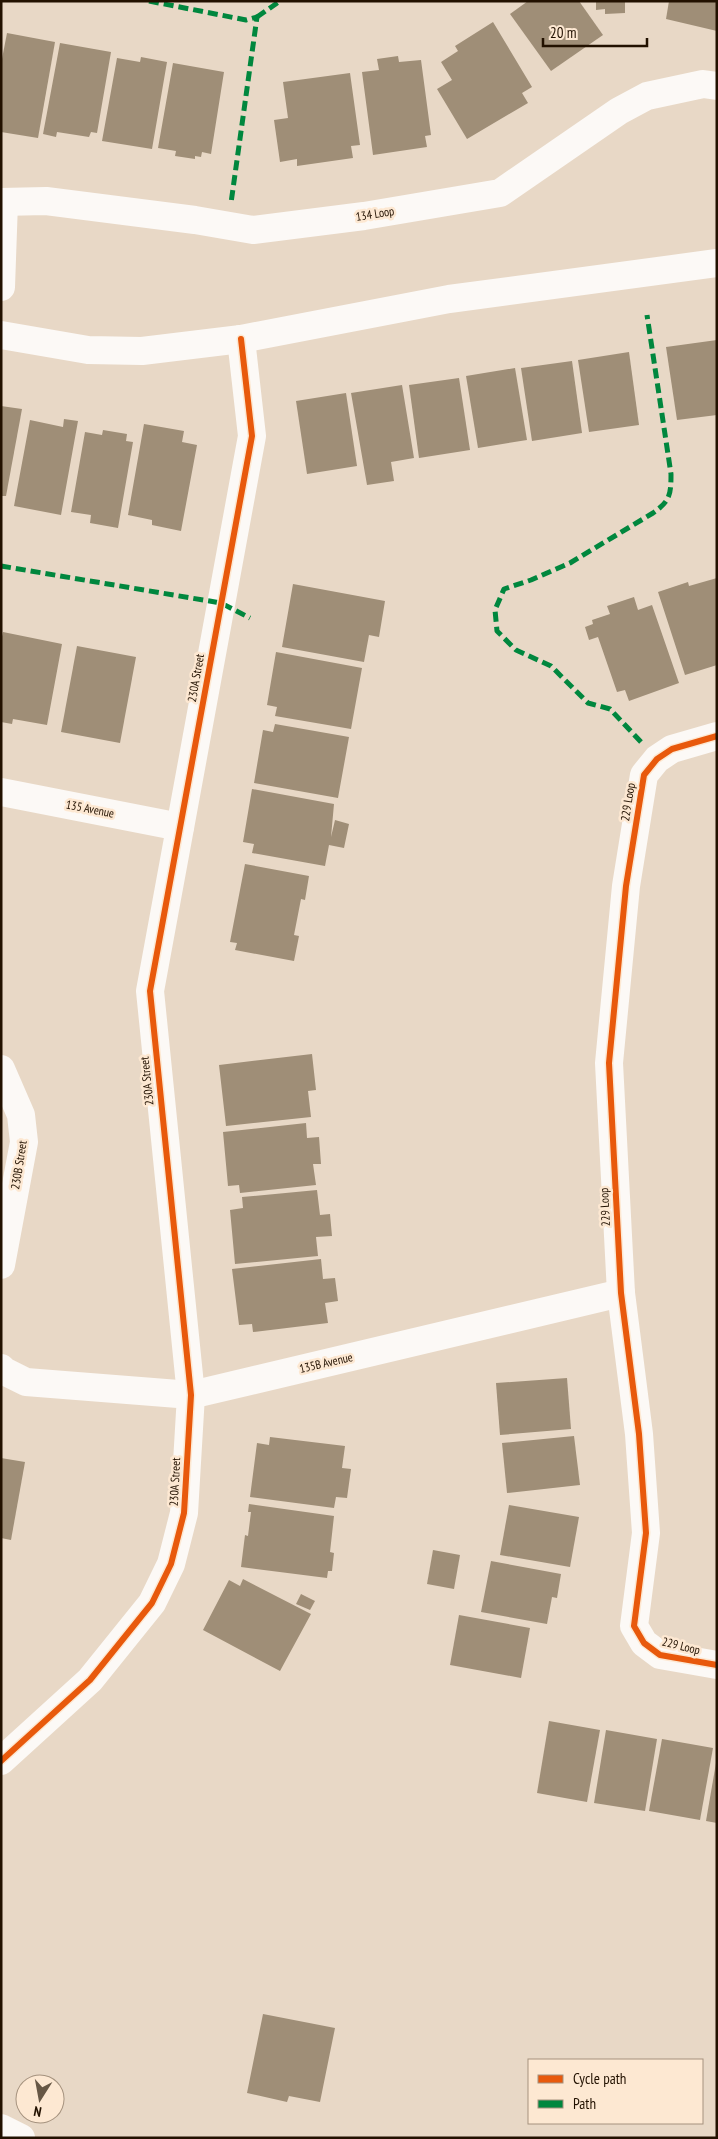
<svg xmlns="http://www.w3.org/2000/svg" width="718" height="2139" viewBox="0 0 718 2139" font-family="'PT Sans Narrow',sans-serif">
<rect width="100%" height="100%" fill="#e8d8c6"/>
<!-- building -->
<g fill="#9f8e77">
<path d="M528,1H579L603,35L551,71L510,14Z"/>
<path d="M596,1H625V13L605,14V9L596,10Z"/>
<path d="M669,1H717V31L666,19Z"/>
<path d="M493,22L532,87L522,93L528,103L467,139L437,89L452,80L441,62L458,51L455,46Z"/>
<path d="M7,33L55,42L38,138L1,132V64Z"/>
<path d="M60,43L111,52L97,133L91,132L89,137L57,132L56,137L43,134Z"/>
<path d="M398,56L399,62L421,60L431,135L425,136L427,147L373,155L362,72L379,70L377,59Z"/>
<path d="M141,57L167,62L152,149L102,141L117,58L140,62Z"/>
<path d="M173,63L224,72L211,154L202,152L201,157L195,156V159L175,156L176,151L158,148Z"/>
<path d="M350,73L360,145L351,146L353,158L297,166V159L280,162L274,120L288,118L283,82Z"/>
<path d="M717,340V415L677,420L666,347Z"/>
<path d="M629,352L639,425L589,432L578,360Z"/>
<path d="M572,361L582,433L532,441L521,368Z"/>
<path d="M515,368L527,440L478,448L466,376Z"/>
<path d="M459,378L470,450L419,458L409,385Z"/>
<path d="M402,385L414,458L391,462L394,481L367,485L351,393Z"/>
<path d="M346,393L357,466L307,474L296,401Z"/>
<path d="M1,406L22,409L6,496H1Z"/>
<path d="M64,419L78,421L61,515L14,506L30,420L63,427Z"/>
<path d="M144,424L184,431L182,442L197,445L181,531L152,525V520L128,515Z"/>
<path d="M103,430L127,434L126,441L133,442L118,528L90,523L91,515L71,512L85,432L102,435Z"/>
<path d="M717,578V665L685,675L658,592L688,582L689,586Z"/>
<path d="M293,584L385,601L379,637L369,635L364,662L282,647Z"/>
<path d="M634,597L638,610L652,605L679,683L629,701L625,690L617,692L598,637L589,640L585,627L593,624L592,620L610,614L607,606Z"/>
<path d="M3,632L62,644L47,725L13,719L12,724L1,722V641Z"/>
<path d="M77,646L136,657L120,743L61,732Z"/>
<path d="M276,652L362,668L351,729L275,716L277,707L267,705Z"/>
<path d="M275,724L349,737L338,798L254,783L263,730L273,732Z"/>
<path d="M252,789L334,804L331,837L335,820L349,824L344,848L329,845L325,866L252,853L254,844L243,842Z"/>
<path d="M245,864L309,876L305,900L301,899L294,935L299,936L294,961L235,950L237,943L230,942Z"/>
<path d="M312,1054L316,1090L308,1091L311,1117L226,1126L219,1065Z"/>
<path d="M306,1123L307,1138L319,1137L321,1164H313L316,1185L240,1193L239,1185L228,1186L223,1132Z"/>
<path d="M317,1190L320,1215L330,1214L332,1236L316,1237L318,1256L235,1264L230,1210L243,1208L242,1197Z"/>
<path d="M321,1259L323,1279L335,1278L338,1301L325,1303L328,1323L253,1332L252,1324L239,1325L232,1269Z"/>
<path d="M567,1378L571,1429L500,1435L496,1383Z"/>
<path d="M574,1436L580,1485L507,1493L502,1443Z"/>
<path d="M270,1437L345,1446L342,1468L351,1469L347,1498L336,1497L334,1508L250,1497L257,1443L269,1445Z"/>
<path d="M1,1458L25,1462L11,1540L1,1538Z"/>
<path d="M249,1504L334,1516L330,1552L334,1553L332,1571H328L327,1578L241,1567L245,1535L248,1536L251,1512H248Z"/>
<path d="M509,1505L579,1517L570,1567L500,1555Z"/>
<path d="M433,1550L460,1555L454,1589L427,1584Z"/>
<path d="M491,1561L561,1574L557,1598L552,1597L547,1624L481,1612Z"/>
<path d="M243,1579L311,1614L280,1671L203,1630L229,1580L240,1586Z"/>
<path d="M301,1594L315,1601L310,1610L296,1604Z"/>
<path d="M459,1615L530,1628L521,1678L450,1665Z"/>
<path d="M549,1721L600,1730L587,1802L537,1793Z"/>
<path d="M606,1730L657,1739L645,1811L594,1803Z"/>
<path d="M662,1739L713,1748L700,1820L649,1811Z"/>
<path d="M716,1763H717V1823L706,1821Z"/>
<path d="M263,2014L335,2028L320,2102L289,2096L287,2102L247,2093Z"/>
</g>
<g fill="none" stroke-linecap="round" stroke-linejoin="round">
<!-- minor -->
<g stroke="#fcf9f6" stroke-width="28">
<path d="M1,202L46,201L195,220L253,230L364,216L500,193L619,111L647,96L703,84L717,86"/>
<path d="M1,287L4,202"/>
<path d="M1,335L88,350L142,351L241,339L449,299L717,263"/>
<path d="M717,736L672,749L657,759L644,775L626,886L609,1063L621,1293L639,1434L646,1533L634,1626L644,1643L660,1655L717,1665"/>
<path d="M1,792L180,827"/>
<path d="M1,1069L21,1115L24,1142L1,1265"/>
<path d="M1,1368L4,1371L26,1382L191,1395L621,1293"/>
<path d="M1,1761L90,1680L152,1603L171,1564L184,1513L191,1395L150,991L252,436L241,339"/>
<path d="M1,2128L21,2138"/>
</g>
<!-- quiet -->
<g stroke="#00873e" stroke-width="5" stroke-dasharray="10 5" stroke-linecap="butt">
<path d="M149,1L246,20L257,17L231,203"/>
<path d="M257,17L280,1"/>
<path d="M1,566L221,603L250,618"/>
<path d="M641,742L610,709L588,703L551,666L516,650L497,631L495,610L504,589L531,580L570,563L653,513C670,501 671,495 671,474L647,315"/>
</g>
<defs>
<g id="cycleway">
<path d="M717,736L672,749L657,759L644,775L626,886L609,1063L621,1293L639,1434L646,1533L634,1626L644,1643L660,1655L717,1665"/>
<path d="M1,1761L90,1680L152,1603L171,1564L184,1513L191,1395L150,991L252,436L241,339"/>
</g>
</defs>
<!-- cycleway casing -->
<use href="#cycleway" stroke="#fde8d2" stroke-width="9"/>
<!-- cycleway -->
<use href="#cycleway" stroke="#e8590c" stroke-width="6"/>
</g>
<g text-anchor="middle" stroke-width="5" stroke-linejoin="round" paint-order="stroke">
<!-- street labels -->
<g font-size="12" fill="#210" stroke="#fde8d2">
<text transform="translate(375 214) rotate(-9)" y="4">134 Loop</text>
<text transform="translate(196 678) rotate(-80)" y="4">230A Street</text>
<text transform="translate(628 802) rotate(-81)" y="4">229 Loop</text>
<text transform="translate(90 809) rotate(11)" y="4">135 Avenue</text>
<text transform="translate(147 1081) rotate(-96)" y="4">230A Street</text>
<text transform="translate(19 1165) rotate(-81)" y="4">230B Street</text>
<text transform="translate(605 1207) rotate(-93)" y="4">229 Loop</text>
<text transform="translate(326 1363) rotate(-13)" y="4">135B Avenue</text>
<text transform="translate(175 1482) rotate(-87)" y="4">230A Street</text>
<text transform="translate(681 1646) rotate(14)" y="4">229 Loop</text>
</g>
</g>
<!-- border -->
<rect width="718" height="2139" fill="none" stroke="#221100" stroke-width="5"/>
<!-- legend -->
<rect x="528" y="2059" width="175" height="65" fill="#fde8d2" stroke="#a5927e"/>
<rect x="538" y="2075" width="25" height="8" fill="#e8590c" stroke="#a5927e"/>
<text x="573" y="2084" font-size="15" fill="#221100">Cycle path</text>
<rect x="538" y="2100" width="25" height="8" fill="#00873e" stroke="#a5927e"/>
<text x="573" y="2109" font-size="15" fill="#221100">Path</text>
<!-- north arrow -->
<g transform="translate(40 2099) rotate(191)"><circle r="24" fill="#fde8d2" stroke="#a5927e"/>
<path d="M0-4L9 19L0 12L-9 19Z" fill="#675745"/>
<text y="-8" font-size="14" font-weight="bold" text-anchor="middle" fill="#221100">N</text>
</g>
<!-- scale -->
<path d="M543 38v8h104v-8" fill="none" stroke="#221100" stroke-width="2.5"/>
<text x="550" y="38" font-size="15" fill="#221100" stroke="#fde8d2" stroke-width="4" paint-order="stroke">20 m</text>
</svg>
